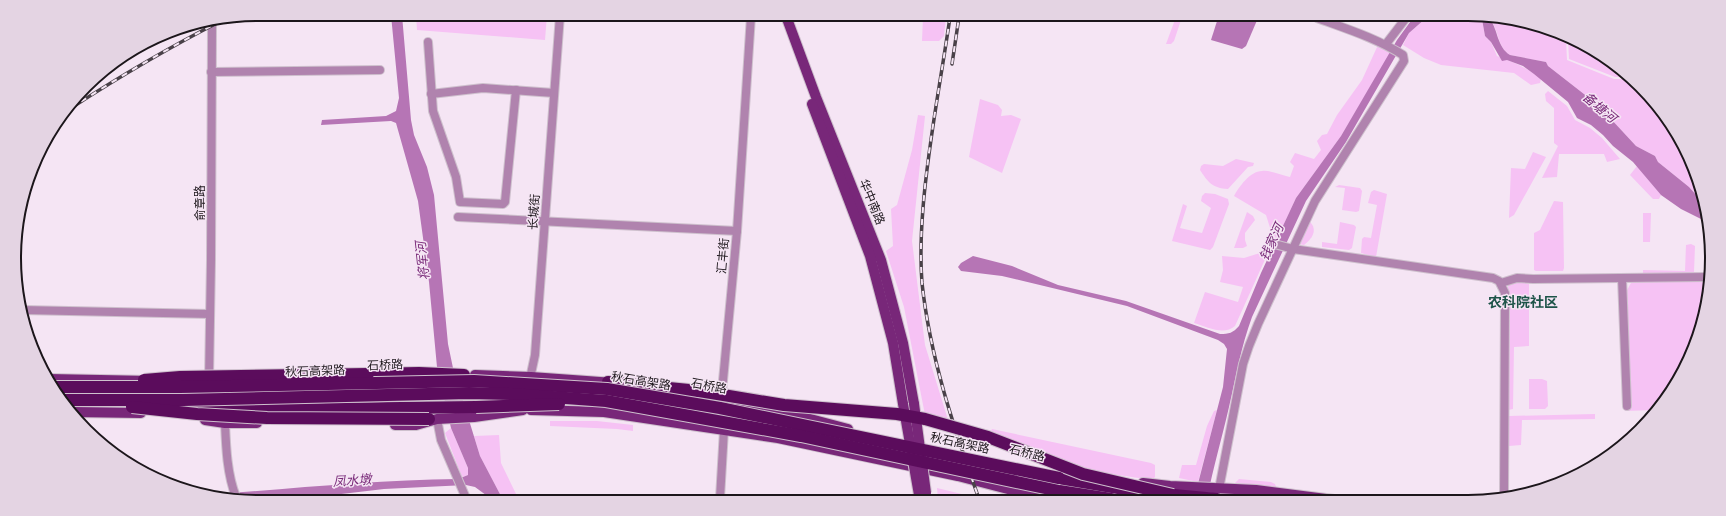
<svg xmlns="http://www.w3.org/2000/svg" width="1726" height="516" viewBox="0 0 1726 516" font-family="Raleway,'Noto Sans SC',sans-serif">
<rect width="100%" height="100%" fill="#f5e5f4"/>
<!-- green -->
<g fill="#f6c2f4">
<path d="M416,15H547L545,40L417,30Z"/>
<path d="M923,17H946L944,36L939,41H922Z"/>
<path d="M1176,17H1182L1174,41L1171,44H1166Z"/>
<path d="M1426,18L1482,19L1485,36L1491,42L1497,56C1513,62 1528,68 1541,79L1540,83L1531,85L1514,73L1441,65L1424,58L1403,45L1409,33Z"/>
<path d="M1490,19H1516L1566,39L1567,60L1614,79H1628L1671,123L1706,206L1689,187L1658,162L1655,156L1636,146L1598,105L1548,66L1546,62L1510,55C1497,47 1499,30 1490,19Z"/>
<path d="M1568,40L1604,55L1626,77H1615L1569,59Z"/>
<path d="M1378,45L1391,52L1341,136L1296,198L1277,239L1272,234L1266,215L1234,196C1239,187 1250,171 1262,171C1270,170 1281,175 1290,177L1294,166L1290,162L1295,153L1314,159L1321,150L1317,141L1322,135L1327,134L1337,115L1362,80Z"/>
<path d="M1548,91L1567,106L1575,120L1590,128L1602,138L1620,159L1607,162L1604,154H1559L1557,177L1542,178L1558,146L1554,143V108L1546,101L1545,94Z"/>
<path d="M980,99L998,105L1002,110L1001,116L1011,115L1021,119L1002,173L969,157Z"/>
<path d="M918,115L925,116L912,241L925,345L948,420L925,415L904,307L886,251L893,246L891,209L897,205L912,150Z"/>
<path d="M1533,152L1546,157L1514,215L1509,218L1511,168L1525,169Z"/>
<path d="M1236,159L1254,163L1253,166L1248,167L1228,189C1212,188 1208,182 1200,170L1201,166L1204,164L1223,166Z"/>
<path d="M1637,166L1661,195L1659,199H1653L1630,175Z"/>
<path d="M1339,185L1360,188L1362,191L1359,211L1356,212L1342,210L1345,188L1335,187Z"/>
<path d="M1374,190L1387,194L1376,257L1361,253L1362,239L1364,237L1371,238L1377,205L1368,203L1371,192Z"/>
<path d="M1205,193L1215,194L1228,199L1229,204L1213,247L1210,250L1172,241L1183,204L1187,206L1180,228L1202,233L1211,208L1201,201L1202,196Z"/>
<path d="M1554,201L1563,202L1564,268L1563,271H1536L1534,270V233L1540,230Z"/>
<path d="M1247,212L1253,216L1255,220L1245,233V240L1247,246L1243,248H1234Z"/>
<path d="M1643,213H1651L1650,242H1643Z"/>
<path d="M1310,222C1318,230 1312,239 1304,245L1298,244Z"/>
<path d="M1340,222L1354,225L1356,227L1352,248L1349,250L1322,247V242L1337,244Z"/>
<path d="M1691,244L1695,246L1694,272H1707V275H1643V270L1685,271L1686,245Z"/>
<path d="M1263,252L1267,255L1235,326C1224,336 1207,327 1194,323L1205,292L1238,302L1243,287L1220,282L1223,270L1222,256L1244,258Z"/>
<path d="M1707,279V281L1704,282V314L1679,380L1655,410L1625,411V294L1632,281Z"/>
<path d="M1521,282L1529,284V346L1514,347L1513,409L1508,410V285Z"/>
<path d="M1529,379H1542L1547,381L1548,406L1545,409H1529Z"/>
<path d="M1217,410L1198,482L1179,478L1182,465H1196L1207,426L1214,411Z"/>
<path d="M1595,414V419L1522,420L1521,445L1509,446V416Z"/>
<path d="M550,421H597L633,425V431L617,429L550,426Z"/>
<path d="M451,428L468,468V475L462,477L445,433Z"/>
<path d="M992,429L1151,463L1155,465V477L1152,480L1091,471L988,437Z"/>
<path d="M499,435L501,463L518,498H502L480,456L474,436Z"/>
<path d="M1239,479L1271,482L1275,484L1277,489L1232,486Z"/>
<path d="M937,488L970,496L971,499H938Z"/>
</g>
<!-- water -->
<g fill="#b675b5">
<path d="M391,15H402L411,120L414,135L427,167L434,195L448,344L453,368L480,456L502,498H490L475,487L466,485L384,489L333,495L297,497H210L204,495C289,489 373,480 458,479L468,475V468L451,428L437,367L429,282L418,201L396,123L391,121L321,125L322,120L386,116L396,111L399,98Z"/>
<path d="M1218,18H1258L1246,46L1242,49L1211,40Z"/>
<path d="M1413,18H1426L1409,33L1346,142L1306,201L1252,317C1241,347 1236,376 1229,407C1222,438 1213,468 1207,499H1194L1223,387L1227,349L1224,344L1218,340L1127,306L1002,276L961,271L958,267L961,263L973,256L1012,266L1058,285L1126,301L1220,334C1229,334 1233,333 1239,326L1261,273L1296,198L1341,136L1397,40Z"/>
<path d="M1482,19H1490C1498,30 1497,47 1510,55L1546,62L1548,66L1598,105L1636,146L1655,156L1658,162L1689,187L1706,206L1707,211V222L1681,209L1661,195L1633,162L1613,146L1603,135L1591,125L1577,118L1568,102L1534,74L1523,66L1507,60L1502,61L1491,42L1485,36Z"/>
</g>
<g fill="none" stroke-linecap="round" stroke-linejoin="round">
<defs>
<g id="minor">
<path d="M428,42L433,111L456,177L460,202L503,204L505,202L516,90"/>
<path d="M1386,44L1406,18"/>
<path d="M211,72L380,70"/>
<path d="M431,94L483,88L554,93"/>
<path d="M458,217L737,231"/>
<path d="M1271,243L1293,249L1493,278L1499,281L1505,293L1504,498"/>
<path d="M1622,278L1627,406"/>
<path d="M1501,283L1517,278L1533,279L1707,277"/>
<path d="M22,310L210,314"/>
<path d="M209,381L211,260L212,23"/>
<path d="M529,383L535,355L560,15"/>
<path d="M437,419L441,440L466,498"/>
<path d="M225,423C226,447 227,474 236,497"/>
<path d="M1219,489L1243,364L1249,346L1258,324L1315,201L1404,61L1403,55C1376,38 1347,29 1317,18"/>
<path d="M720,498L724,430L721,402L737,231L751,16"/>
</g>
<g id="major">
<path d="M786,16L816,97L881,260L903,343L914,404"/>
<path d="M812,104L870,256L893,343L903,404"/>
<path d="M16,232L17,225"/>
<path d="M475,375L531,377L614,383"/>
<path d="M49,379L151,381"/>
<path d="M677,394L784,412L848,429"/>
<path d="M531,410L604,412L778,438L958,476L1046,499"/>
<path d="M73,412L141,413"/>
<path d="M205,420L225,423H257"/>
<path d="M395,425H416L437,419L474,417L523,410"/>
<path d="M1143,483L1170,486L1256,490L1334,500"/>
</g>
<g id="highway">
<path d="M368,374L419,373L464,375"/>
<path d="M608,382L699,391"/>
<path d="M183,405L249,410L476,407"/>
<path d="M1059,478L1136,491"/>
<path d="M1059,491L1111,499"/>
<path d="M1163,494L1217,499"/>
</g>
</defs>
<!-- minor casing -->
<use href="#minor" stroke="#cec0cd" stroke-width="10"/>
<!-- major casing -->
<use href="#major" stroke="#cec0cd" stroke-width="12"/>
<!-- highway casing -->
<use href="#highway" stroke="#cec0cd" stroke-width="14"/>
<!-- minor -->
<use href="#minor" stroke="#b083ae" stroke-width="8"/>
<!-- major -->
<use href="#major" stroke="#782779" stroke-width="10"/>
<!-- highway -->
<use href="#highway" stroke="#5b0c5c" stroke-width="12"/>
<defs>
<g id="rail">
<path d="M950,17C941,80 928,144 923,208C921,233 920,258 922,283C930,358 954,428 979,499"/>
<path d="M952,64L959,17"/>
<path d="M71,108C119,77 168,48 219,22"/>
</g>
</defs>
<!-- rail casing -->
<use href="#rail" stroke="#494148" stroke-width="3.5"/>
<!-- rail -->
<use href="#rail" stroke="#f5e5f4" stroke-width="2" stroke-dasharray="6" stroke-linecap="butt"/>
<defs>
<g id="major-bridge">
<path d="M903,404L919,495"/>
<path d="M914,404L926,493"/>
</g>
<g id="highway-bridge">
<path d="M144,380L180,377L368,374"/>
<path d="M52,387H180L474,381L607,389L720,408L1059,478"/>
<path d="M699,391L784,405L897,414L925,419L988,437L1083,474L1173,495"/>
<path d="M65,400H183L469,393L512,394L606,401L801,436L1059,491"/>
<path d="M132,407L197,414L267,418L429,419"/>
<path d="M476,407L559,404"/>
</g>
</defs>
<!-- major-bridge casing -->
<use href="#major-bridge" stroke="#cec0cd" stroke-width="12" stroke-linecap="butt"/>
<!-- highway-bridge casing -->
<use href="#highway-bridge" stroke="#cec0cd" stroke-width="14" stroke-linecap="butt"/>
<!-- major-bridge -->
<use href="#major-bridge" stroke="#782779" stroke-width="10"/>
<!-- highway-bridge -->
<use href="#highway-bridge" stroke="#5b0c5c" stroke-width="12"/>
</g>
<g text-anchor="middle" stroke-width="3" stroke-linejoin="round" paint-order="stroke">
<!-- street labels -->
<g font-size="12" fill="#1c161b" stroke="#f5e5f4">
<text transform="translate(872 202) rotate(68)" y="4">华中南路</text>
<text transform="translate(200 203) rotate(-90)" y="4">俞章路</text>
<text transform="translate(534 212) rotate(-86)" y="4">长城街</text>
<text transform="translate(723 256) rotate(-85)" y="4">汇丰街</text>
<text transform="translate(385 365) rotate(-2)" y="4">石桥路</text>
<text transform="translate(315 371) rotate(-2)" y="4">秋石高架路</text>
<text transform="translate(641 381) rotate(9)" y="4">秋石高架路</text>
<text transform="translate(709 386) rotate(10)" y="4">石桥路</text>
<text transform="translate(960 443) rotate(12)" y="4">秋石高架路</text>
<text transform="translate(1027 453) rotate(13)" y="4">石桥路</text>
</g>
<!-- water labels -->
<g font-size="13" font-style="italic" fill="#792a79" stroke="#f5e5f4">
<text transform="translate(1600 107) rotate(40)" y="5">备塘河</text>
<text transform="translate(1271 242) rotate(-65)" y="5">钱家河</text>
<text transform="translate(422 261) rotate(-96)" y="5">将军河</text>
<text transform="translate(352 480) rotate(-4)" y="5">凤水墩</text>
</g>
<!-- quarter labels -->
<g font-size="14" font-weight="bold" fill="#1d5348" stroke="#f5e5f4">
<text x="1523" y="307">农科院社区</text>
</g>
</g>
<!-- crop -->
<path d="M0 0H1726V516H0ZM258 21H1468A237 237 0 0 1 1705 258V258A237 237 0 0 1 1468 495H258A237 237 0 0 1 21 258V258A237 237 0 0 1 258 21Z" fill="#e4d4e3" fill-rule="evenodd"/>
<path fill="none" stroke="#1c161b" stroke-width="2" d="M258 21H1468A237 237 0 0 1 1705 258V258A237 237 0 0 1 1468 495H258A237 237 0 0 1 21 258V258A237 237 0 0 1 258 21Z"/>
</svg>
